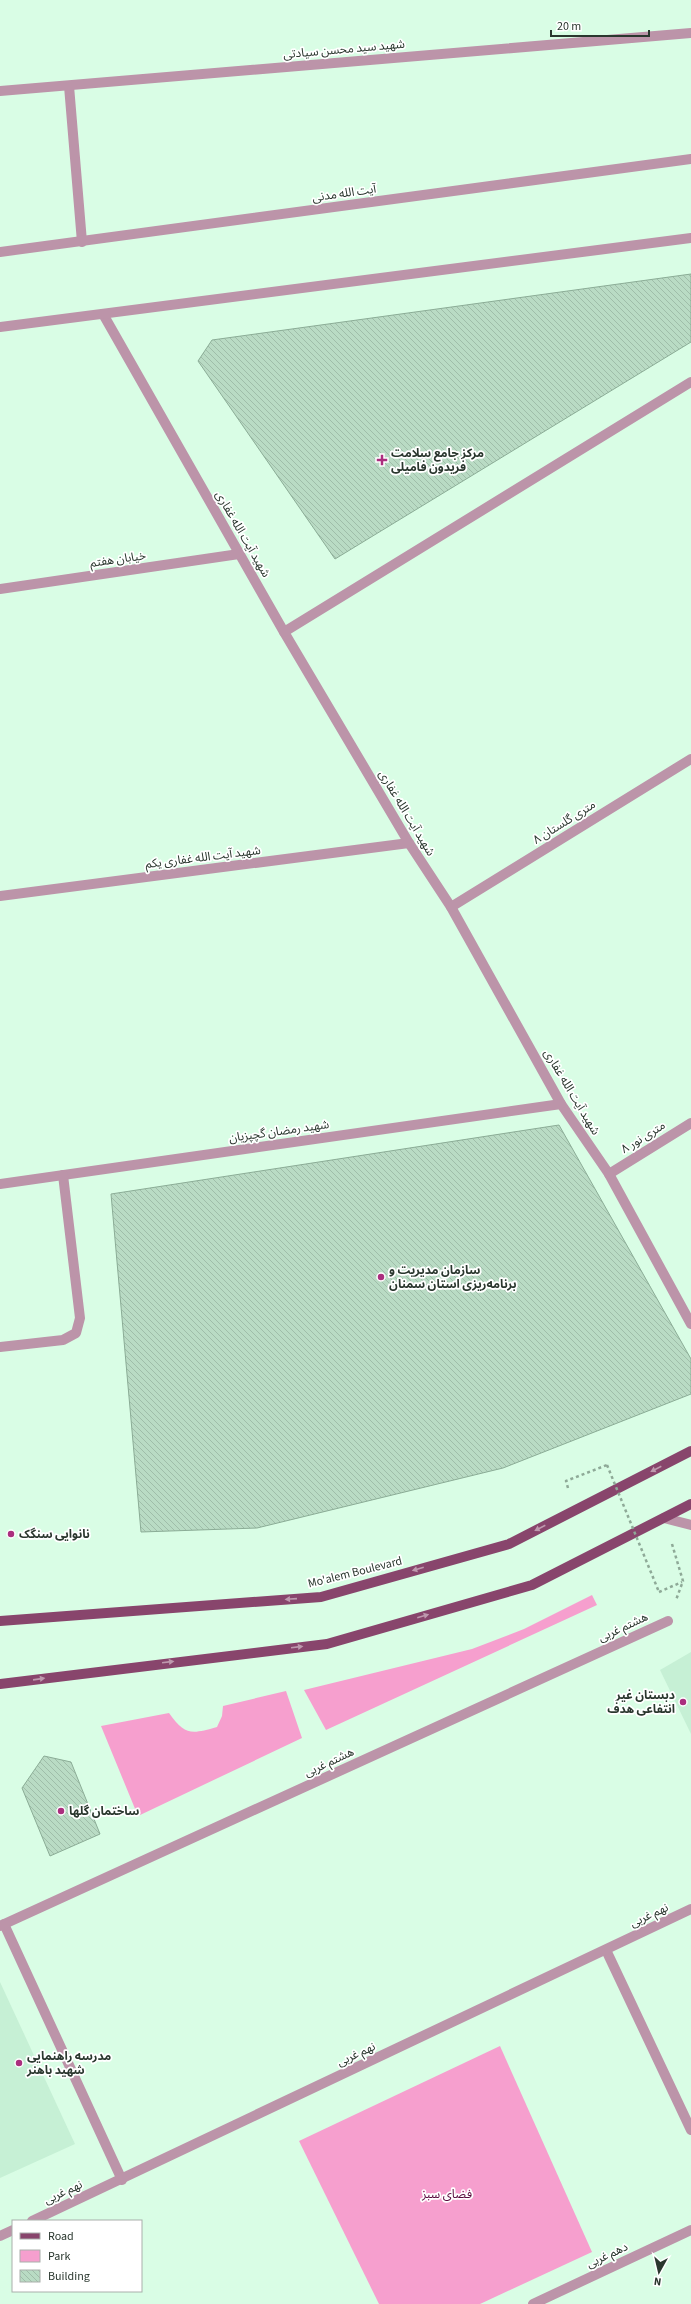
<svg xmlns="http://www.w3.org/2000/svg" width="691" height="2304" viewBox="0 0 691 2304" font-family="'Source Sans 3','Noto Sans Arabic',sans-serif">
<defs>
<pattern id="building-back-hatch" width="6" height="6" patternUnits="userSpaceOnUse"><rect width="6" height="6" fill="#b9dbc4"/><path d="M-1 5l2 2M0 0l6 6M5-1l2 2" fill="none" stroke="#9fbda9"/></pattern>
</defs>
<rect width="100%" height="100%" fill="#d9fde5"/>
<!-- built -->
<g fill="#c6f0d5">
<path d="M691,1652V1734L660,1670Z"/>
<path d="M0,1982L75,2144L0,2178Z"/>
</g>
<!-- park -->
<g fill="#f69fce">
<path d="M592,1595L597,1605L326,1730L304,1690L472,1649L524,1629Z"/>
<path d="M286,1691L302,1738L138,1816L101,1726L169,1713C185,1736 192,1734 217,1727L222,1716L223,1706Z"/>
<path d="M500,2046L592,2252L480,2304H379L299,2141Z"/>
</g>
<!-- building -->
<g fill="url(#building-back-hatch)" stroke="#8bac96">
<path d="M691,274V342L335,559L198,361L212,340Z"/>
<path d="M559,1125L691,1359V1394L503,1468L257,1528L141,1532L111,1194Z"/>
<path d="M44,1756L71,1762L100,1834L50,1856L22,1788Z"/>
</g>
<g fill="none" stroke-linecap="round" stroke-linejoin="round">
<!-- path -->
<g stroke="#8ea997" stroke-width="2.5" stroke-dasharray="3 3" stroke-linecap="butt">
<path d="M568,1488L566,1481L607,1465"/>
<path d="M672,1544L683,1581L676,1600"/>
<path d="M659,1592L682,1582"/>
</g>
<!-- minor -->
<g stroke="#bc94a9" stroke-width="10">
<path d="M69,86L82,242"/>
<path d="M0,91L691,33"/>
<path d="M0,252L691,159"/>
<path d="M103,314L284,632L409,843L451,907L561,1104L609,1174L691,1324"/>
<path d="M0,327L691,238"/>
<path d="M0,589L239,554"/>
<path d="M284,632L691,382"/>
<path d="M0,896L409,843"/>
<path d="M451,907L691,759"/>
<path d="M609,1174L691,1123"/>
<path d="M0,1184L561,1104"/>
<path d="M0,1347L63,1340L76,1333L80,1318L63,1175"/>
<path d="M664,1518L691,1525"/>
<path d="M4,1924L122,2180"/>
<path d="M0,1926L668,1621"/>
<path d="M606,1950L691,2130"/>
<path d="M32,2221L691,1909"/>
<path d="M0,2236L13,2230"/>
<path d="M533,2304L691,2230"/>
</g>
<!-- major -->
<g stroke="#88456c" stroke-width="10">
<path d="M0,1621L321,1597L509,1544L691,1451"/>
<path d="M0,1684L327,1644L532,1585L691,1504"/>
</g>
<!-- path-bridge -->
<path stroke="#8ea997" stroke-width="2.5" stroke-dasharray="3 3" stroke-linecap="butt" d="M607,1465L659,1592"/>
</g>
<!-- one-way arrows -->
<defs><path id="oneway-solid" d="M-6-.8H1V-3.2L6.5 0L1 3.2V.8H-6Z"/></defs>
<g fill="#be99ae">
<use href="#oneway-solid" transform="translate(656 1469) rotate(153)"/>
<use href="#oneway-solid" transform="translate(540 1528) rotate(153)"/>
<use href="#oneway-solid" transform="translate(418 1569) rotate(164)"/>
<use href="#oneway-solid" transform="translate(291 1599) rotate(176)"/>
<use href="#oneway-solid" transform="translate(423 1616) rotate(-16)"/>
<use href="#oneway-solid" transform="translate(297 1647) rotate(-7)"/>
<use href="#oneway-solid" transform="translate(168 1662) rotate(-7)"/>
<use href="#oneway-solid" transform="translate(39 1679) rotate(-8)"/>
</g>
<!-- markers -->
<g fill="#ab2e7e" stroke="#fff" stroke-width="1.5">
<path d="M380 454h4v4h4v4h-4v4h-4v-4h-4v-4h4z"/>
<circle cx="381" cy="1277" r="4"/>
<circle cx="11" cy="1534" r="4"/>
<circle cx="683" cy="1702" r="4"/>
<circle cx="61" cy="1811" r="4"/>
<circle cx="19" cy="2063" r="4"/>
</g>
<g text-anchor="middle" stroke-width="3.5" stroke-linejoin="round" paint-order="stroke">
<!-- street labels -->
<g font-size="12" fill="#2a372e" stroke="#fff">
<text transform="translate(344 49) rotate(-5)" y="4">شهید سید محسن سیادتی</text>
<text transform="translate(344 193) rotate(-8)" y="4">آیت الله مدنی</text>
<text transform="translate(243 534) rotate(60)" y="4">شهید آیت الله غفاری</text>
<text transform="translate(118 559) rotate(-8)" y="4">خیابان هفتم</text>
<text transform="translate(407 813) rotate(59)" y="4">شهید آیت الله غفاری</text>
<text transform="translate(564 822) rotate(-32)" y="4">۸ متری گلستان</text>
<text transform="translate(203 857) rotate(-7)" y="4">شهید آیت الله غفاری یکم</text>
<text transform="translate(572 1092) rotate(59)" y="4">شهید آیت الله غفاری</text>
<text transform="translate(279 1131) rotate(-8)" y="4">شهید رمضان گچپزیان</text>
<text transform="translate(643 1137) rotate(-32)" y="4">۸ متری نور</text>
<text transform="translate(355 1572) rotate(-14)" y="4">Mo'alem Boulevard</text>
<text transform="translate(623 1627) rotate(-25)" y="4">هشتم غربی</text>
<text transform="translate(329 1762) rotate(-25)" y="4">هشتم غربی</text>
<text transform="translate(649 1915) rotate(-25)" y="4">نهم غربی</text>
<text transform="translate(356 2054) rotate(-25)" y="4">نهم غربی</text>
<text transform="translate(63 2192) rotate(-25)" y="4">نهم غربی</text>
<text transform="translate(607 2255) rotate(-25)" y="4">دهم غربی</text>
</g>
<!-- poi labels -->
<g font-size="12" font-weight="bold" fill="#2a372e" stroke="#fff" text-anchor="start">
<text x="391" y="457">مرکز جامع سلامت<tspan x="391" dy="14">فریدون فامیلی</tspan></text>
<text x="389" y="1274">سازمان مدیریت و<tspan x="389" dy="14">برنامه‌ریزی استان سمنان</tspan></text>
<text x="19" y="1538">نانوایی سنگک</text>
<text x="675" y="1699" text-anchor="end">دبستان غیر<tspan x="675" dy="14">انتفاعی هدف</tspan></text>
<text x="69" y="1815">ساختمان گلها</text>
<text x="27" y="2060">مدرسه راهنمایی<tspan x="27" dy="14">شهید باهنر</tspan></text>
</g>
<!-- park labels -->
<g font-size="12" fill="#57083c" stroke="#fff">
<text x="447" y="2198">فضای سبز</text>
</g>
</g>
<!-- legend -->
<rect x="12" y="2220" width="130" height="72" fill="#ffffff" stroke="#aaafab"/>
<rect x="20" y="2233" width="20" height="6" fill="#88456c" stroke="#aaafab"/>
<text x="48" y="2240" font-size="12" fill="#2a372e">Road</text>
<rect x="20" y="2250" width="20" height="12" fill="#f69fce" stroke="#aaafab"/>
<text x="48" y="2260" font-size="12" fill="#2a372e">Park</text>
<rect x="20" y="2270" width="20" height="12" fill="url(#building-back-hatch)" stroke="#aaafab"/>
<text x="48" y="2280" font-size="12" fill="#2a372e">Building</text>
<!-- north arrow -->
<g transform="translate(659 2272) rotate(188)" stroke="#ffffff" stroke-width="3" paint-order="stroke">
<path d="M0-3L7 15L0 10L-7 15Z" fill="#2a372e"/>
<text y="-6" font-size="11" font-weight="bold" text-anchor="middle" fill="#2a372e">N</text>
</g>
<!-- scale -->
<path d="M551 30v6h98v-6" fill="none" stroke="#2a372e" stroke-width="2"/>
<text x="557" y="30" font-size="12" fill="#2a372e" stroke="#ffffff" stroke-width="3" paint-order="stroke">20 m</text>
</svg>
